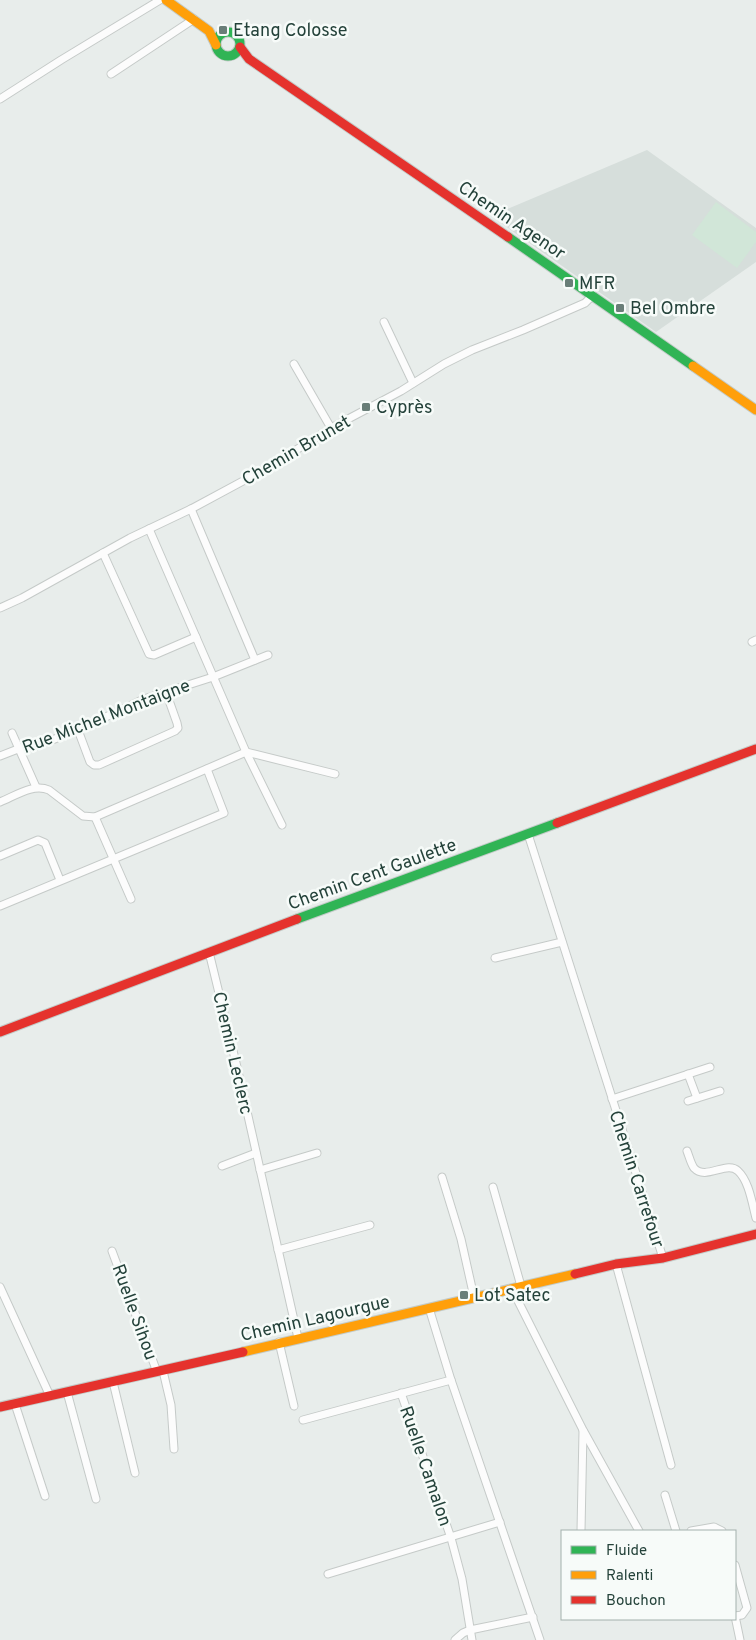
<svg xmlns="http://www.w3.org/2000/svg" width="756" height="1640" viewBox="0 0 756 1640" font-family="Overpass,sans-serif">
<rect width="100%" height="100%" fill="#e8edeb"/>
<!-- built -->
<path fill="#d6dedb" d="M647,150L756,228V262L656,332L491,216Z"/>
<!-- green -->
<path fill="#d1e6d8" d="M716,202L756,232V242L737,268L692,235Z"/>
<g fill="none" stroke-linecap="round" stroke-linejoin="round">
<defs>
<g id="street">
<path d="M111,74L194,19"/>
<path d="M0,99L61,60L160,0"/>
<path d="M384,322L413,383"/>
<path d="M294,364L331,428"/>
<path d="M191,509L255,660"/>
<path d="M149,529L246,752L282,825"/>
<path d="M103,553L149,654L154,655L196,637"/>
<path d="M0,608L22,598L130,538L191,509L269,467L331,428L401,391L444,364L472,350L523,330L585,303L593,295"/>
<path d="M752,642L756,640"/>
<path d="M78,730L90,762L94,765H99L175,731L178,728L177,723L166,692"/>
<path d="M12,733L36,787"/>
<path d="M0,756L18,749L34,747L78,730L144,699L213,677L268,655"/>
<path d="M0,802C15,796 33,783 49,790L83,816L95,817L246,752L335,774"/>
<path d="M95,817L131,899"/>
<path d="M528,834L663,1258"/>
<path d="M0,856L38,840L45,843L60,880"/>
<path d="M0,906L224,813L207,769"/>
<path d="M209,952L237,1067L298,1338"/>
<path d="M495,958L562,942"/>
<path d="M688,1074L697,1098"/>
<path d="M612,1099L710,1067"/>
<path d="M688,1101L720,1091"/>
<path d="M687,1151C689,1156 691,1164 694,1168C706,1181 727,1160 738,1171C749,1181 752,1203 756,1218"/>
<path d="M222,1166L256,1153"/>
<path d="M260,1170L317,1153"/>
<path d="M442,1177L461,1239L474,1297"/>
<path d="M493,1187L521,1286"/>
<path d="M278,1250L370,1225"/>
<path d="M112,1251L157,1372"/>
<path d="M616,1264L671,1465"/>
<path d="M0,1287L50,1396"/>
<path d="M508,1289L517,1299L583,1430L639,1531"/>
<path d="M429,1308L451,1380L540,1640"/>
<path d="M279,1342L294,1406"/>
<path d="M163,1371L171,1405L174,1449"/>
<path d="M113,1382L135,1473"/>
<path d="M67,1392L96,1499"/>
<path d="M401,1393L451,1538L462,1579L472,1640"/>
<path d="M15,1404L45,1496"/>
<path d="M303,1420L451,1380"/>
<path d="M665,1495L676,1531"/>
<path d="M581,1531L583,1431"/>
<path d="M691,1531L714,1527L722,1531"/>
<path d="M735,1565L747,1608L742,1615L735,1616"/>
<path d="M328,1574L500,1522"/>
<path d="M735,1616L740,1640"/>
<path d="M455,1640L463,1633L470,1630L533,1617"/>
</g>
<g id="fast">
<circle cx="228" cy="44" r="12"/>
<path d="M508,237L693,366"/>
<path d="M297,919L557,823"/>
</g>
<g id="slow">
<path d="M166,0L209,31L216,45"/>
<path d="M693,366L756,410"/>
<path d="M243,1352L575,1274"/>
</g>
<g id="jam">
<path d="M240,47L249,59L508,237"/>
<path d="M557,823L756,749"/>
<path d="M0,1032L297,919"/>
<path d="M575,1274L616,1264L663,1258L756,1234"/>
<path d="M0,1407L243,1352"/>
</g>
</defs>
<!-- street casing -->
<use href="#street" stroke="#c5cac8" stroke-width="9"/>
<!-- fast casing -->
<use href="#fast" stroke="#c3cbc8" stroke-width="11"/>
<!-- slow casing -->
<use href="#slow" stroke="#c3cbc8" stroke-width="11"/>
<!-- jam casing -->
<use href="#jam" stroke="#c3cbc8" stroke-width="11"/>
<!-- street -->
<use href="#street" stroke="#fcfcfc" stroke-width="7"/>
<!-- fast -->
<use href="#fast" stroke="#30b455" stroke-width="9"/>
<!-- slow -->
<use href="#slow" stroke="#ff9f0a" stroke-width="9"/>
<!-- jam -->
<use href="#jam" stroke="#e5322d" stroke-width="9"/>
</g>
<!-- markers -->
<g fill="#697e78" stroke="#f7fbf9" stroke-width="2">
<rect x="218" y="25" width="10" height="10" rx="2.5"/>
<rect x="564" y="278" width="10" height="10" rx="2.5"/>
<rect x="615" y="303" width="10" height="10" rx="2.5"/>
<rect x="361" y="402" width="10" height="10" rx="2.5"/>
<rect x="459" y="1290" width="10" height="10" rx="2.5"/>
</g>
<g text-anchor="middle" stroke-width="5" stroke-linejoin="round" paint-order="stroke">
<!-- poi labels -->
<g font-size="18" fill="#24423a" stroke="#f7fbf9" text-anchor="start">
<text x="233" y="36">Etang Colosse</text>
<text x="579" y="289">MFR</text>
<text x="630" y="314">Bel Ombre</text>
<text x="376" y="413">Cyprès</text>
<text x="474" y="1301">Lot Satec</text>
</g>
<!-- street labels -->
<g font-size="18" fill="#24423a" stroke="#f7fbf9">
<text transform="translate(512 220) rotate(34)" y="6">Chemin Agenor</text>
<text transform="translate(296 450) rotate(-30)" y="6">Chemin Brunet</text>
<text transform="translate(106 716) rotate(-21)" y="6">Rue Michel Montaigne</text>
<text transform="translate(372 874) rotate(-20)" y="6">Chemin Cent Gaulette</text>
<text transform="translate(233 1053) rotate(77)" y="6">Chemin Leclerc</text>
<text transform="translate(637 1179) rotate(72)" y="6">Chemin Carrefour</text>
<text transform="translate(135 1312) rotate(70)" y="6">Ruelle Sihou</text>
<text transform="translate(315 1318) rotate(-13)" y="6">Chemin Lagourgue</text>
<text transform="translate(426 1466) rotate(71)" y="6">Ruelle Camalon</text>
</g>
</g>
<!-- legend -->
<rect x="561" y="1530" width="175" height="90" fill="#f7fbf9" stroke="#a3b1ad"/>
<rect x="571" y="1546" width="25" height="8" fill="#30b455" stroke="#a3b1ad"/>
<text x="606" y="1555" font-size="15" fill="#24423a">Fluide</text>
<rect x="571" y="1571" width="25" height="8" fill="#ff9f0a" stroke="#a3b1ad"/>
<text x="606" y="1580" font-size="15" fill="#24423a">Ralenti</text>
<rect x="571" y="1596" width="25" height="8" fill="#e5322d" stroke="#a3b1ad"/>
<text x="606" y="1605" font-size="15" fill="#24423a">Bouchon</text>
</svg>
